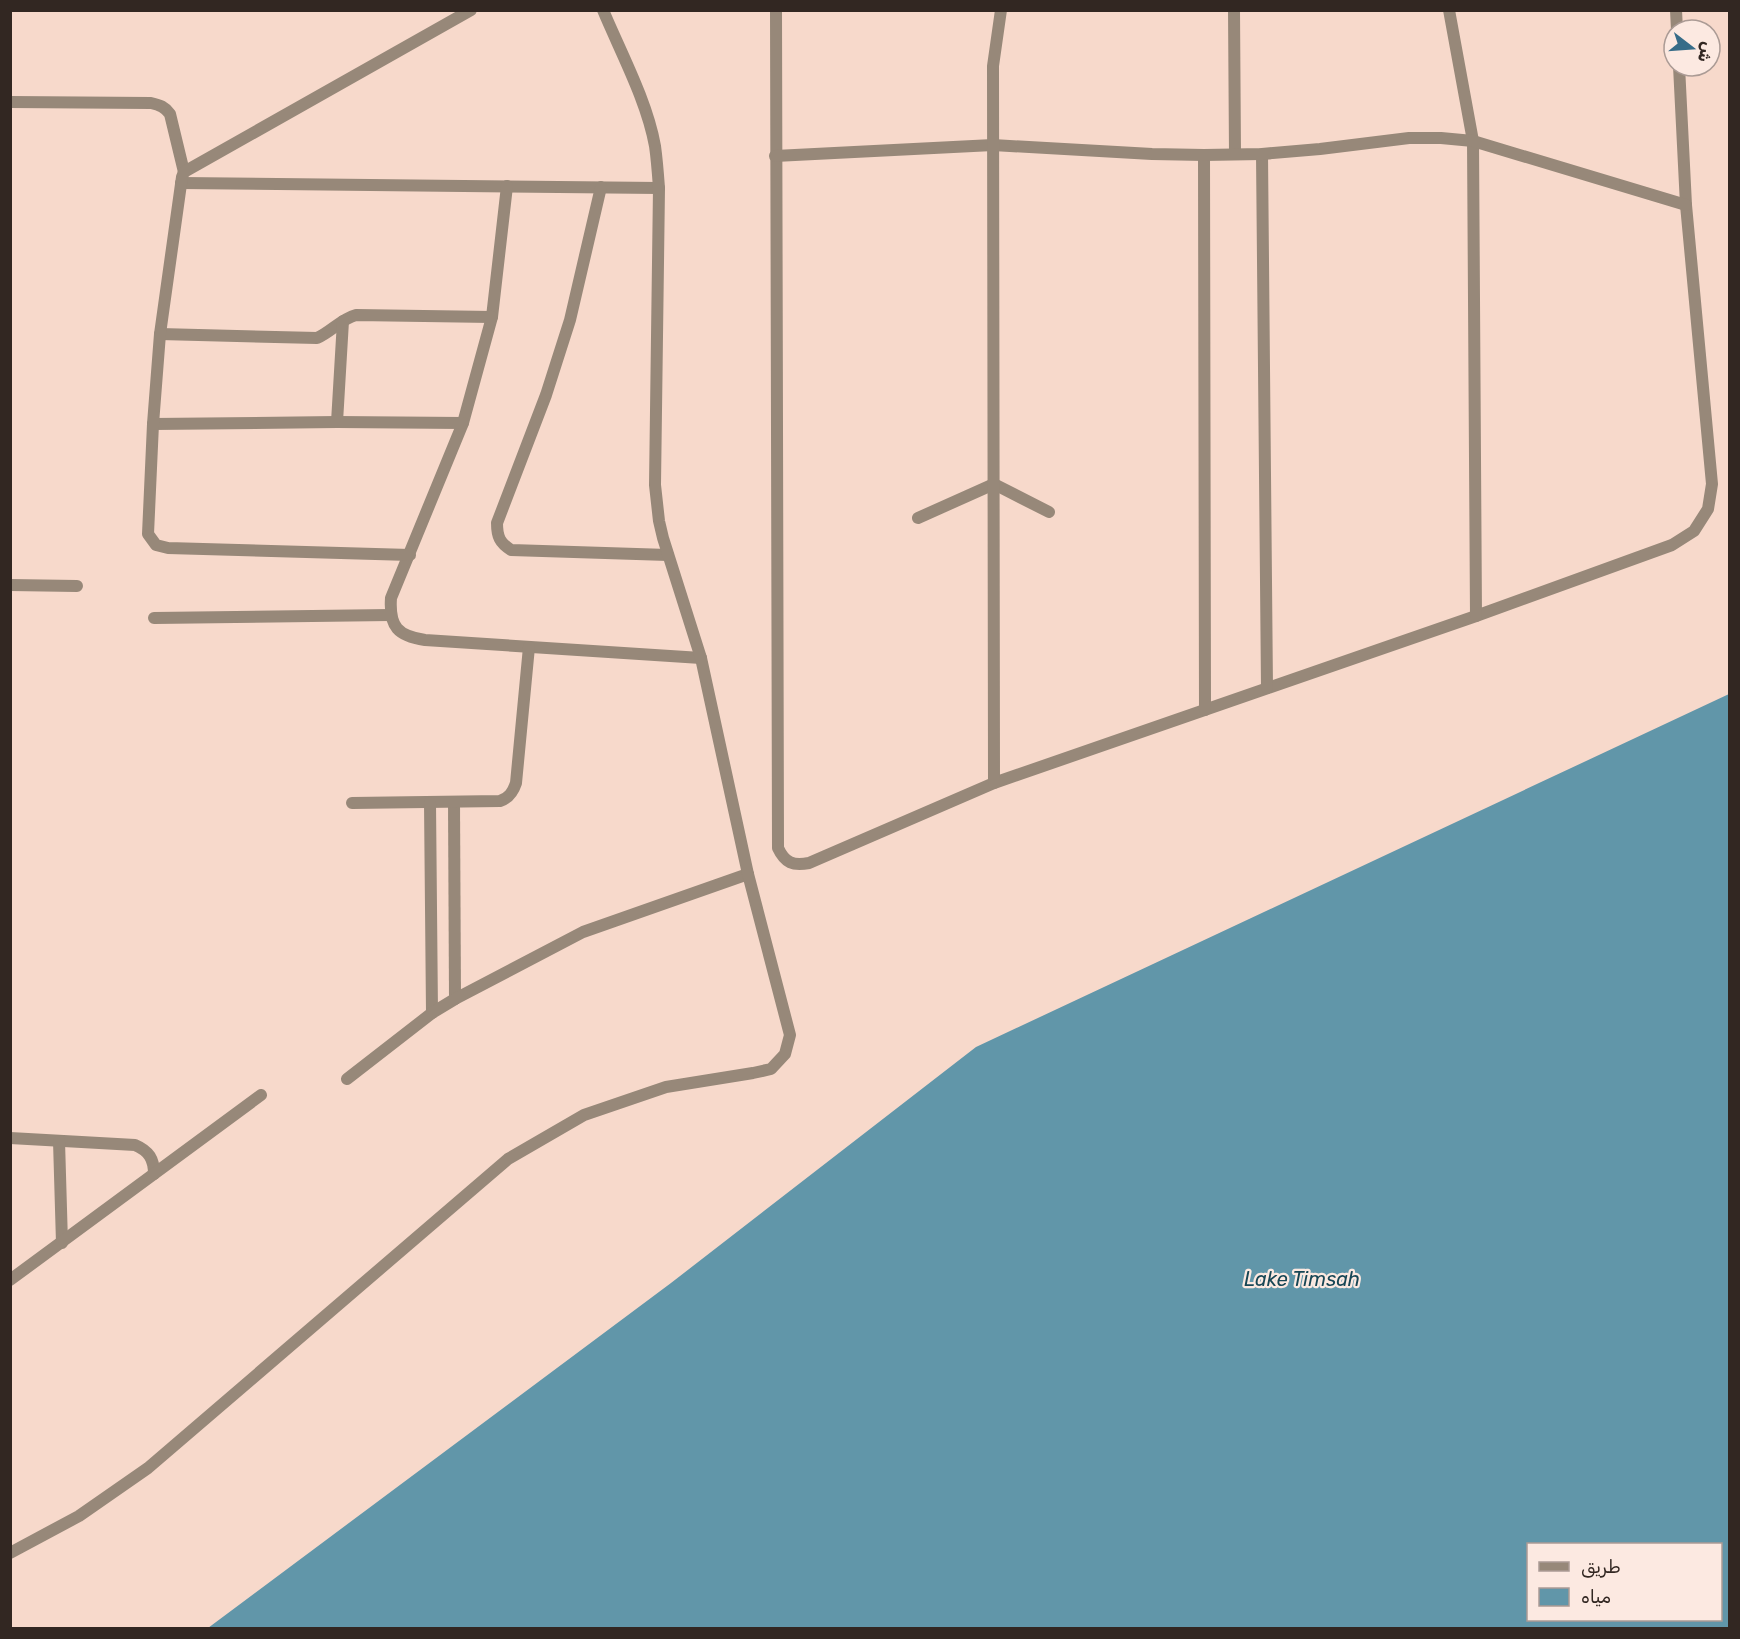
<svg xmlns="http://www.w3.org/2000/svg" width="1740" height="1639" viewBox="0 0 1740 1639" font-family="Rubik,Cairo,sans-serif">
<rect width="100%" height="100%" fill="#f7d9cb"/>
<!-- water -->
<path fill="#6196a9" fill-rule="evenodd" d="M1729,694V1628H208L671,1283L976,1047ZM1528,1544H1720V1620H1528Z"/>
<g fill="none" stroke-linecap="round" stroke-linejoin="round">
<!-- service -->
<path stroke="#978879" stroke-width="12" d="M918,518L994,484L1049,512"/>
<!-- minor -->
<g stroke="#978879" stroke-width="12">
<path d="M776,10L778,848C785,863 793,866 809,863L994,783L1476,616L1672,545L1694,531L1708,509L1712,484L1686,205L1679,66"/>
<path d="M1234,10L1235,154"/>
<path d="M1449,10L1473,141L1476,616"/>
<path d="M1676,10L1677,30"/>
<path d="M10,102L151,103C160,105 165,107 170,114L184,172"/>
<path d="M1262,154L1267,688"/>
<path d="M1204,155L1205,710"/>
<path d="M775,156L993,145L1152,154L1204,155L1262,154L1320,149L1409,138H1441L1473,141L1686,205"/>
<path d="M181,183L659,188"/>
<path d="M507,186L492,317L463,423L391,598C389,627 398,636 425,640L701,658"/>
<path d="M601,187L570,320L546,395L497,523C497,537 500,543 511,550L668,555"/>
<path d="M160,334L317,338C331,332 341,319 356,315L492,317"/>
<path d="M337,422L343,321"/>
<path d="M153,424L337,422L463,423"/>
<path d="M410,555L168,548L156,545L148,534L153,424L160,334L182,177L184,172L471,10"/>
<path d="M10,585L77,586"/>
<path d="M154,618L390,615"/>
<path d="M994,783L993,66L1001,10"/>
<path d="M454,802L455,999"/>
<path d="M352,803L500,801C509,798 513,792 516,783L529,647"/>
<path d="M430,803L432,1013"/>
<path d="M347,1079L432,1013L455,999L583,932L748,874"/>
<path d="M10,1138L135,1145C149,1151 154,1159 154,1174"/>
<path d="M59,1141L62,1243"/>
<path d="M10,1280L261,1095"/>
<path d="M10,1553L79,1516L148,1468L508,1159L584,1115L666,1087L753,1073L771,1069L785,1054L790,1035L748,874L701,658L663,538L659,521L655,485L659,188C658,174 657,160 655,146C647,101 621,53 603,10"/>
</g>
</g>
<g text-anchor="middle" stroke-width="4.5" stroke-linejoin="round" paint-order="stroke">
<!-- water labels -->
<g font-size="20" font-style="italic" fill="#174655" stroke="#fce9e1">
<text x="1302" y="1286">Lake Timsah</text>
</g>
</g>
<!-- border -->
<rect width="1740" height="1639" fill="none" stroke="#322722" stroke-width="24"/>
<!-- legend -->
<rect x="1527" y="1543" width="195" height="78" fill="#fce9e1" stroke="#ab9b95" stroke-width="1.5"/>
<rect x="1539" y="1562" width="30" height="9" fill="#978879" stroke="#ab9b95" stroke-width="1.5"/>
<text x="1581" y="1573" font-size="18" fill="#322722">طريق</text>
<rect x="1539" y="1588" width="30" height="18" fill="#6196a9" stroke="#ab9b95" stroke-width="1.5"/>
<text x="1581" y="1603" font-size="18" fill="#322722">مياه</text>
<!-- north arrow -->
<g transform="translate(1692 48) rotate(107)"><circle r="28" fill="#fce9e1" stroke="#ab9b95" stroke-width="1.5"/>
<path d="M0-4.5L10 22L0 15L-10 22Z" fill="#376c88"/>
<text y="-9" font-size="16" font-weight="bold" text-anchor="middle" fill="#322722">ش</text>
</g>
</svg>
